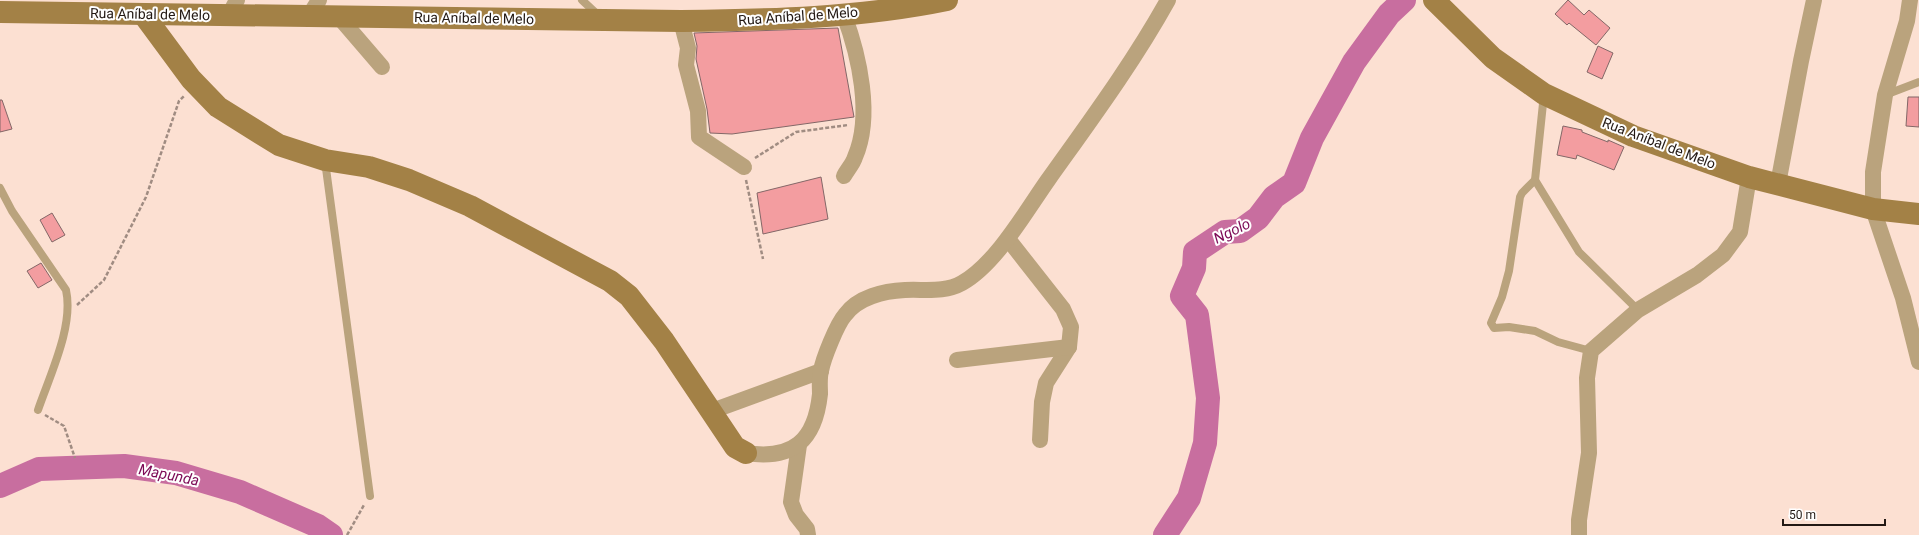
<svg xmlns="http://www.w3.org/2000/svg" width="1919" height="535" viewBox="0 0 1919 535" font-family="Roboto,sans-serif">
<rect width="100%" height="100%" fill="#fce0d2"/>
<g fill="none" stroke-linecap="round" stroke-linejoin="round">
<!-- river -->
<g stroke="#c86e9f" stroke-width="24">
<path d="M0,486L39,469L124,466L176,473L240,492L318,526L331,535"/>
<path d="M1165,535L1189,498L1205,443L1208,398L1197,315L1182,296L1194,268L1195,252L1225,232L1240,231L1258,218L1274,197L1294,183L1312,138L1354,62L1389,14L1404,0"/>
</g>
</g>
<!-- building -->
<g fill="#f39da0" stroke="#836767">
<path d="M1568,0L1584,15L1589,10L1610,28L1596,45L1569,23L1567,25L1555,14Z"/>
<path d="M838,28L854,117L732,134L710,133L707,109L696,59L697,46L694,33Z"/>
<path d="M1598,46L1613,53L1602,79L1587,72Z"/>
<path d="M1908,97H1919V127L1906,126Z"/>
<path d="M0,100H2L12,129L0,132Z"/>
<path d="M1563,126L1582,130V132L1608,142V140L1624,147L1614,170L1577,155L1576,159L1557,155Z"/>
<path d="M821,177L828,219L763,234L757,193Z"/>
<path d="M52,213L65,235L52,242L40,220Z"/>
<path d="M41,263L52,280L38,288L27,271Z"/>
</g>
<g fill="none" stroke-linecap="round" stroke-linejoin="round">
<!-- path -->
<g stroke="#a08c82" stroke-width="2.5" stroke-dasharray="4 2" stroke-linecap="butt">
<path d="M755,158L796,132L848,125"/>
<path d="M746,180L763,259"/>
<path d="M77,305L104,280L146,197L179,101L185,95"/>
<path d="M45,415L64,426L75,458"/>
<path d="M347,535L364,505"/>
</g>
<!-- lane -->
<g stroke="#baa37d" stroke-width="8">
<path d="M582,0L599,16"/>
<path d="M1544,94L1535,180L1522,193L1520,197L1509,271L1502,297L1491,323L1494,328L1509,327L1535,331L1558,342L1591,351"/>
<path d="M1885,95L1919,82"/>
<path d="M325,161L370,496"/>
<path d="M1535,180L1579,252L1638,310"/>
<path d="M0,188L12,211L66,290C74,326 50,375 38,410"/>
</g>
<!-- street -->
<g stroke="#baa37d" stroke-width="16">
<path d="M1910,0L1907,21L1885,95L1873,172V209L1903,298L1919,362"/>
<path d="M229,15L237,0"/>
<path d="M309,16L319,0"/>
<path d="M339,17L382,67"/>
<path d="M681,21L688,48L686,65L698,111L699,137L744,167"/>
<path d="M844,176C847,170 853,164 855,157C873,116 859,55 844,15"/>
<path d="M1778,184L1801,61L1814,0"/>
<path d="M1008,239L1063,309L1071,327L1069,347L1046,383L1042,402L1040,440"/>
<path d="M957,360L1069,347"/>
<path d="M712,411L821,371"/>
<path d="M799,445L791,502L796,515L807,529L808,535"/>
<path d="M746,453C793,460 815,441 820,394C820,387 819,378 821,371C823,359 837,324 845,315C858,297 884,291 905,290C925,289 944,293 962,283C996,264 1026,211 1048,180C1090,121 1133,63 1168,0"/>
<path d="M1579,535V520L1589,453L1587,378L1591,351L1638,310L1697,275L1723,255L1740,232L1749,177"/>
</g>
<!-- secondary -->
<g stroke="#a38146" stroke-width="22">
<path d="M1434,0L1493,58L1544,94L1633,136L1749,177L1873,209L1919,214"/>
<path d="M0,12L681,21C770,20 860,18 947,0"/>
<path d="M143,14L191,79L218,107L279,145L325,160L369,167L409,180L470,206L610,281L629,296L664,341L735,447L746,453"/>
</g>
</g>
<g text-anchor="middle" stroke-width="4" stroke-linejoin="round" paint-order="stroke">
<!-- street labels -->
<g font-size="14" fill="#231914" stroke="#fff">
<text transform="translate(150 14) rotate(1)" y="5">Rua Aníbal de Melo</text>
<text transform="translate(798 16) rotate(-4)" y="5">Rua Aníbal de Melo</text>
<text transform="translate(474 18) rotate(1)" y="5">Rua Aníbal de Melo</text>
<text transform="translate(1659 143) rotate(21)" y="5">Rua Aníbal de Melo</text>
</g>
<!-- water labels -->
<g font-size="15" font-style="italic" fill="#7c0a56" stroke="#fff">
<text transform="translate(1232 231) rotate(-26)" y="5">Ngolo</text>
<text transform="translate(169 475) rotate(11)" y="5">Mapunda</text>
</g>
</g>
<!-- scale -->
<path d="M1783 519v6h102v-6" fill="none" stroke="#231914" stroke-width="2"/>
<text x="1789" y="519" font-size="12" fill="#231914" stroke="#ffffff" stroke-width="3" paint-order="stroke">50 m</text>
</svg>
